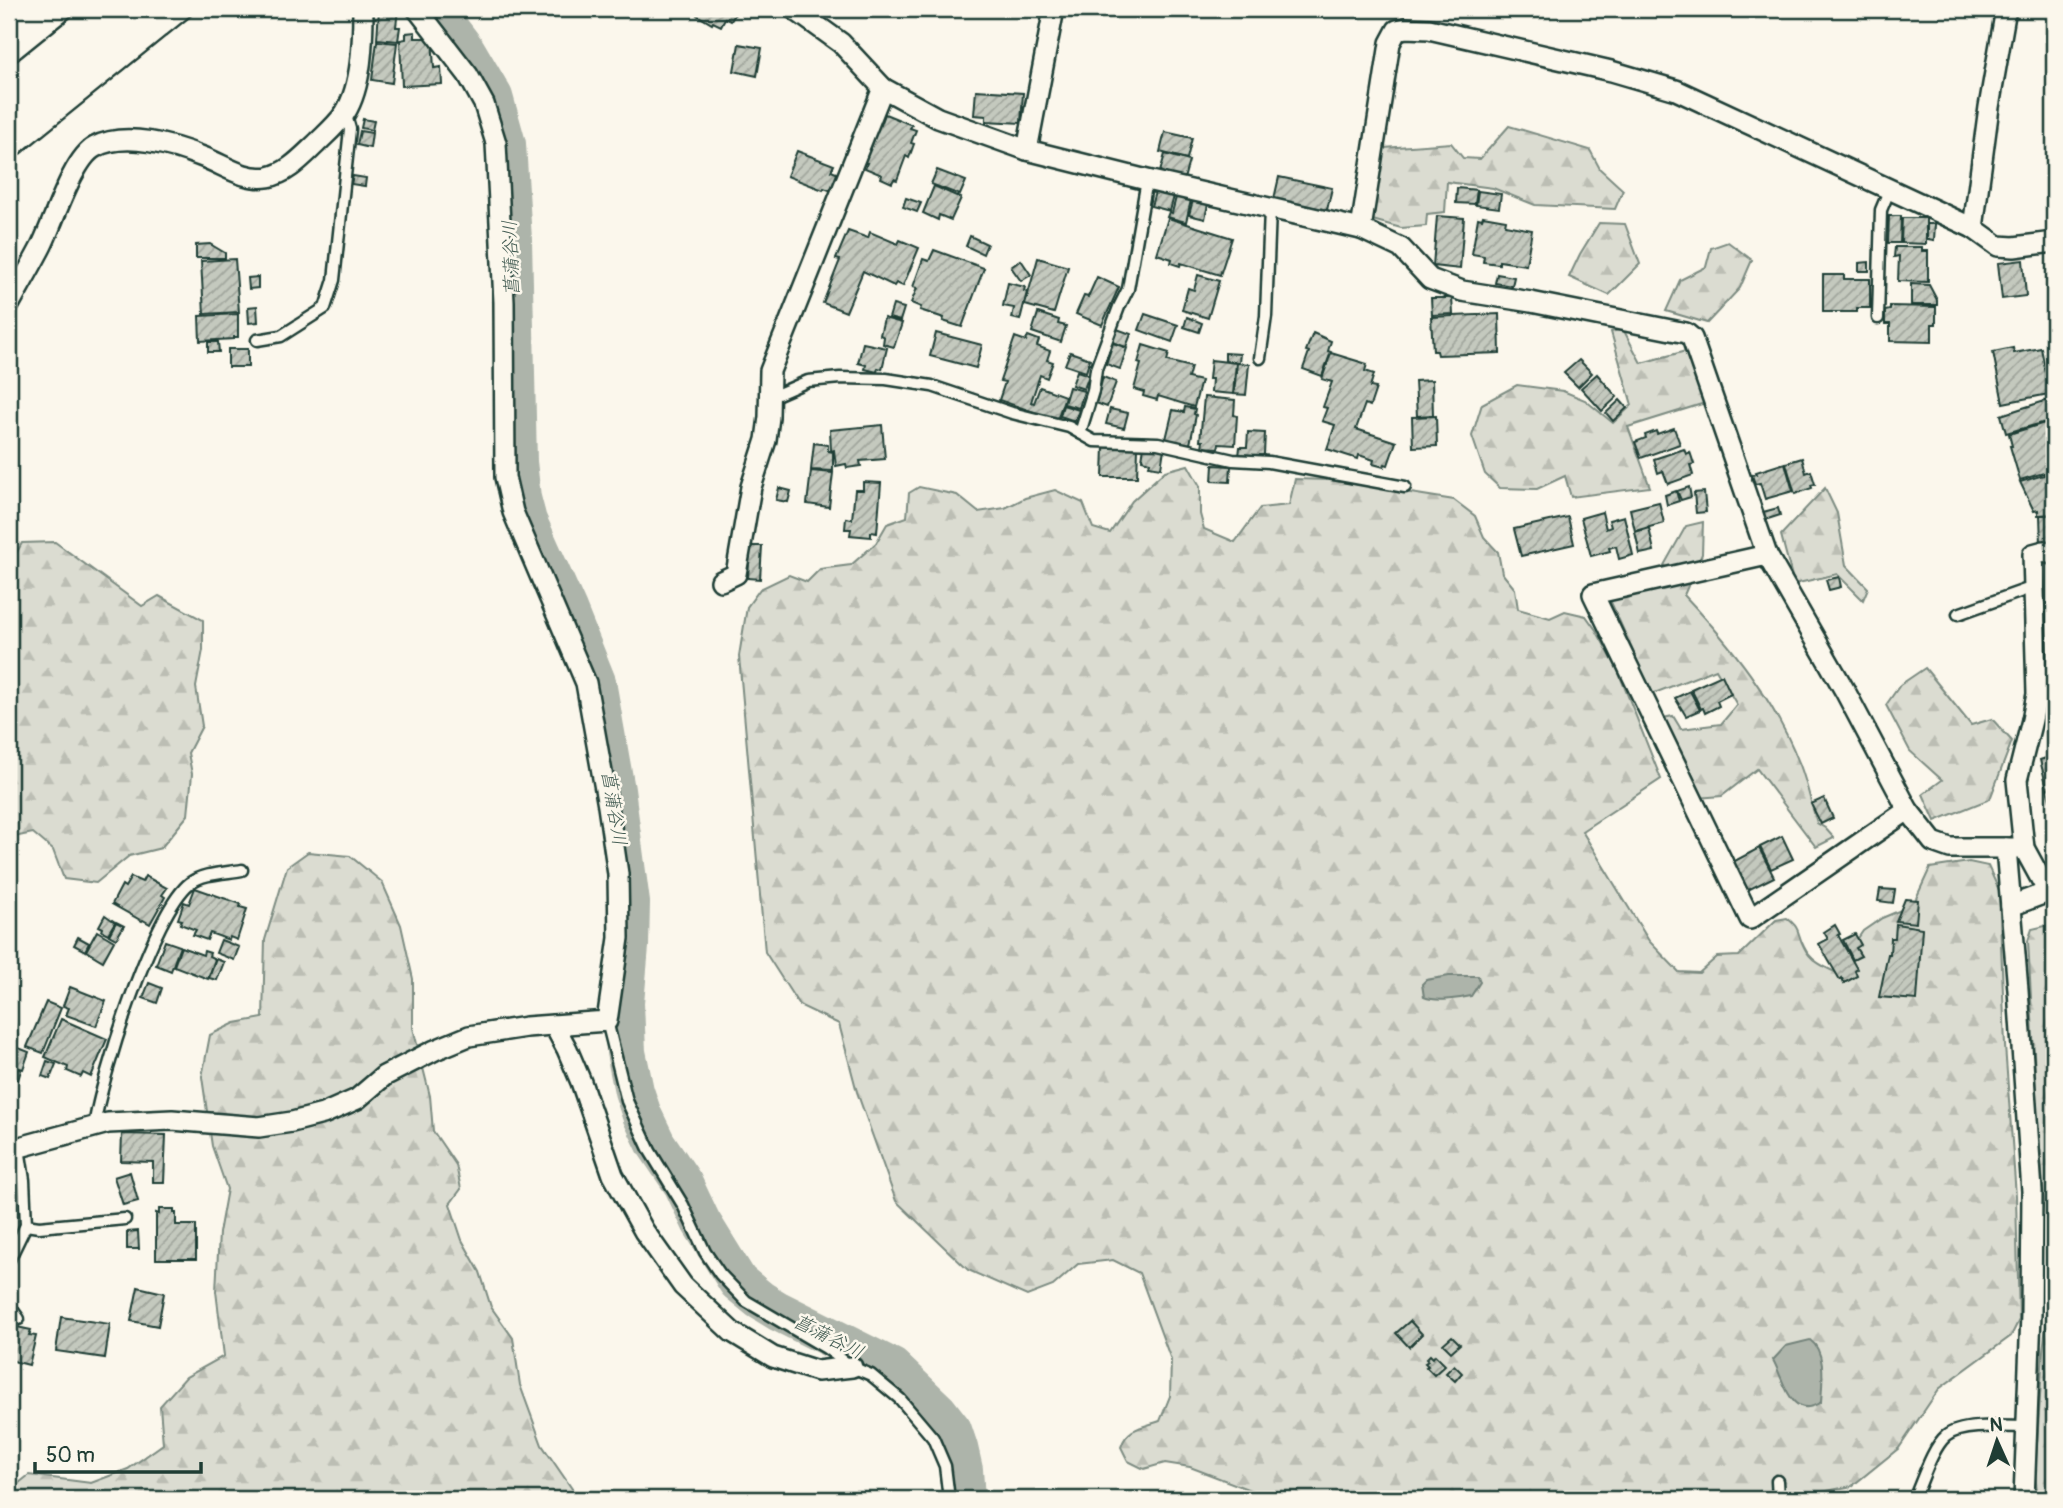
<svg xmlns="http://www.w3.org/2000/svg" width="2063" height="1508" viewBox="0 0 2063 1508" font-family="Pangolin,'Klee One',sans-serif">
<defs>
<pattern id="forest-firs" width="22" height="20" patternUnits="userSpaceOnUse" patternTransform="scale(1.75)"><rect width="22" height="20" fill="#dbdcd1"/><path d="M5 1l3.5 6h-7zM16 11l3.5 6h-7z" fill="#bcbeb4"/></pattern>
<pattern id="building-hatch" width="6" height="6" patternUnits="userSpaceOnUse" patternTransform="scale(1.75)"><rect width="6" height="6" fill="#c4c9be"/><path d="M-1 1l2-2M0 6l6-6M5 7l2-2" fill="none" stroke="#9fa49b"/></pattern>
</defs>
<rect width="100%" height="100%" fill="#fbf7ec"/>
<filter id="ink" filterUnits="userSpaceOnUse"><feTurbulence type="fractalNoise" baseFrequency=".0143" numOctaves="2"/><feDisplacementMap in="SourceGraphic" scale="14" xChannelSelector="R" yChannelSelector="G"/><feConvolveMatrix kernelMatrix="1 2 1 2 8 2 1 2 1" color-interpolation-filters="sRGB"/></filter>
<g filter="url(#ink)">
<!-- forest -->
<g fill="url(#forest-firs)" stroke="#7d8c82" stroke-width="2">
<path d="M1509,126L1590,150L1600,169L1623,190L1615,209L1535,205L1493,188L1447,182L1445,212L1427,214L1426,226L1401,228L1369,219L1384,148L1451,143L1463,158L1480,159Z"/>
<path d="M1599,223L1625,224L1640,264L1609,295L1569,277L1580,254Z"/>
<path d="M1728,242L1752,260L1740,288L1707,323L1666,311L1680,280L1706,267L1711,248Z"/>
<path d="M1623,329L1641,363L1686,351L1705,403L1628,427L1650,487L1571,497L1565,476L1537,489L1500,488L1485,474L1472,436L1482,404L1517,385L1563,391L1585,400L1613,423L1632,405L1611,332Z"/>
<path d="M1188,465L1200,486V514L1204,529L1235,542L1260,508L1289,505L1295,479L1330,480L1454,500L1475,516L1484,537L1498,552L1502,573L1515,589L1518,609L1550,618L1565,611L1586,616L1596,630L1616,666L1661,779L1582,831L1649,941L1679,972L1699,973L1717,957L1739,956L1776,920L1787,918C1802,930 1796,932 1804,947C1810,960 1822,966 1835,972L1863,931L1882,918L1913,905L1930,868L1969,862L1988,866L1999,890L2005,1046L2016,1196L2019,1320L2011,1336L1939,1389L1899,1448L1852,1486L1786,1499H1265L1261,1494L1190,1467L1165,1463L1144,1469L1128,1461L1121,1447C1127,1428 1142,1427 1160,1421L1170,1396L1171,1360L1139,1273L1113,1260L1078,1264L1053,1286L1027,1296L968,1270L896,1201L857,1092L839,1024L799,1005L765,952L739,656L747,607L760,589L789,575L807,582L820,569L851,565L876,543L887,524L907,517L909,493L919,487L957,495L978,512L1005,508L1025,498L1055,490L1083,503L1093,528L1110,533L1132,501L1165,471Z"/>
<path d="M1825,488L1837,513L1846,565L1868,588L1863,600L1837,574L1794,584L1781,535Z"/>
<path d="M1703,522L1702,554L1684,595C1731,645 1775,700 1800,765C1807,783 1811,804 1817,823L1825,828L1834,838L1816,847L1757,769L1722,796L1697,798L1659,719L1673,716L1681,729L1721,724L1737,705L1716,669L1652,694L1610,600L1653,585L1686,526Z"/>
<path d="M55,542L142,606L159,596L203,620V650L196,687L202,726L188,753L192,774L188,815L161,848L129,856L96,883L64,879L53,850L33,833L9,838V566L22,543Z"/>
<path d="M1925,668L1971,725L1992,719L2012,741L1990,799L1935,821L1923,794L1942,780L1910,751L1886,705L1900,685Z"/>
<path d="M308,852L350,856L382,882L401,925L413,979V1028L430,1096L433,1131L456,1165L461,1189L450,1204L462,1240L480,1272L491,1307L513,1338L520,1385L542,1445L579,1499H9V1491L29,1475L91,1483L128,1469L163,1444L160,1406L186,1377L224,1356L216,1291L219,1233L227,1189L212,1146L202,1077L210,1035L235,1023L263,1018L265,940L287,867Z"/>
<path d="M2054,924V1499H2038L2035,1474L2043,1351L2051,1284L2037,1111L2028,941L2032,929Z"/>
<path d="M9,991L18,1038L11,1089L9,1090Z"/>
<path d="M9,1160L15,1173L19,1208L9,1222Z"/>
</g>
<!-- water -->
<g fill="#adb4aa" stroke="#74847b" stroke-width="2">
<path d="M1449,976H1478L1480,982L1471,996C1458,999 1436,1002 1424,997L1422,984L1426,980Z"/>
<path d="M1810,1340C1827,1352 1822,1384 1821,1402C1790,1422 1784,1379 1773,1360L1786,1346Z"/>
</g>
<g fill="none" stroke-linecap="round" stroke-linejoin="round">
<!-- river -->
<path stroke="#adb4aa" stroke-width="40" d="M434,9L466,51L493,97L506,144L512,240L517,462L521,498L527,521L567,610L596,682L615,790L630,903L629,946L624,1003L626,1052L634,1091L642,1115L656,1144L683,1184L701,1222L738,1282L760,1300L778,1311L892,1368L938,1412L952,1430L958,1448L963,1470L965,1499"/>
</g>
<!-- building -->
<g fill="url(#building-hatch)" stroke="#1f3d34" stroke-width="2">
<path d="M379,9H398L396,27H400L398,41L377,39Z"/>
<path d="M690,9H738L731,21L725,18L721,26L713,22L712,24L697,15L698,13Z"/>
<path d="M415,32V38H432L434,68L441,67L442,84L402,86L400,40L406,39V33Z"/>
<path d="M377,41L397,43L392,83L372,80Z"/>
<path d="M739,44L762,48L757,76L734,71Z"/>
<path d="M976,90L1023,93L1021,123L986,121V116L974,115Z"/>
<path d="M885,114L912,125L910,128L916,130L911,143L914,144L909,158L906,156L897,180L894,179L892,183L881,178L882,175L865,168L867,163H864L879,124L881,125Z"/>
<path d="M363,119L374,121L372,130L361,128Z"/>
<path d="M360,131L372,133L370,148L357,145Z"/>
<path d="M1165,132L1192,138L1187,159L1160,152Z"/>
<path d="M797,151L834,165L831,171L839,174L832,191L824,188L823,190L787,176Z"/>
<path d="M1165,154L1189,161L1184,179L1160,172Z"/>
<path d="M937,170L966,181L960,195L931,184Z"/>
<path d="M353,176L366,178L365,186L351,184Z"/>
<path d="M1279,177L1332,188L1327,210L1274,199Z"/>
<path d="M934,186L961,198L951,220L939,215L938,220L923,213Z"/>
<path d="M1457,188L1477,190L1475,204L1456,203Z"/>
<path d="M1478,191L1501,194L1499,208L1476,205Z"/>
<path d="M1155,192L1174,196L1170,211L1151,206Z"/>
<path d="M1176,197L1191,200L1186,222L1167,217L1169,212L1172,213Z"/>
<path d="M906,198L921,203L917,212L903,207Z"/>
<path d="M1193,200L1208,204L1205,219L1189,215Z"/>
<path d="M1437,216L1464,218L1460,269L1433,266Z"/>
<path d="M1483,216L1506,220L1505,225L1532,230L1526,265L1499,261V264L1483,262L1484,256L1472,254L1478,218L1482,219Z"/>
<path d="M1889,216H1901L1900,243H1888Z"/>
<path d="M1168,218L1232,238L1220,275L1181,263L1180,266L1171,263L1172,259L1157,254Z"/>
<path d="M1902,218H1926V244L1901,243Z"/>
<path d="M1927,224H1935L1934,240L1927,239Z"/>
<path d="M848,231L868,238L870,232L898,244L900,240L919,248L903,286L896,283L894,286L863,271L846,312L823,303L840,260L836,259Z"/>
<path d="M970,236L987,244L983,254L966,246Z"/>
<path d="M210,244L225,253V258H196V245Z"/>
<path d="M1895,247H1922V251H1928V282L1898,281L1899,256L1894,257Z"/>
<path d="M934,250L984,268L962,327L943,321L944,318L920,310L921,307L911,303L917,288L913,287L923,259L929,261Z"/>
<path d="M1038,258L1068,267L1054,313L1025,305Z"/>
<path d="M235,259L239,312L204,314L201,261Z"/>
<path d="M1021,260L1031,275L1021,281L1011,267Z"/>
<path d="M2023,260L2026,296L2002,299L1998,263Z"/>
<path d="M1869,262V271H1859V263Z"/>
<path d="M1497,274L1514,277L1512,286L1495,283Z"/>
<path d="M1198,275L1219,281L1208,318L1182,310L1188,288L1194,290Z"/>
<path d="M1823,275H1844V279H1870V308H1857V312H1823Z"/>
<path d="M258,277V288L249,289L248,278Z"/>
<path d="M1097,277L1119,287L1102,325L1076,314L1084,296L1088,297Z"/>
<path d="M1008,283L1025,287L1024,291L1027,292L1020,320L1012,318L1014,308L1003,306Z"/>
<path d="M1911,284L1929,285L1937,300V305H1911Z"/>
<path d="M1431,298H1452L1453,314L1432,315Z"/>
<path d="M893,305L904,308L900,321L889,318Z"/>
<path d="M257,306L258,322L249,323L248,307Z"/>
<path d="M1890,306L1936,307V324H1932V342L1890,341V324H1885V311L1890,310Z"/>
<path d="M1038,313L1059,320L1058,324L1066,326L1061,342L1032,332Z"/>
<path d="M238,314V337H234V339L200,341L199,316Z"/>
<path d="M1145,314L1178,325L1172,342L1139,330Z"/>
<path d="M1499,314L1500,353L1438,355L1437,351H1433L1431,317Z"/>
<path d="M1187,317L1202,323L1199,332L1184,327Z"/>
<path d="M884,318L902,323L894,347L883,344L884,337L880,335Z"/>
<path d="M1117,329L1131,334L1126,347L1112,342Z"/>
<path d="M936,333L982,345L976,368L930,356Z"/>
<path d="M1313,333L1331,341L1328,351L1331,352L1322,376L1303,369L1309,352L1306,351Z"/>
<path d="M1028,336L1039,340L1037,346L1050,351L1047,360L1053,362L1047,378L1040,375L1031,402L1034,403L1040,387L1065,396L1057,420L999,400L1005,382L1000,381L1015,337L1026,341Z"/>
<path d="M208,342H218L219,352H208Z"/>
<path d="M863,343L887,348L882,369L878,368L877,372L865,369L866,365L858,363Z"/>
<path d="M1113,343L1127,348L1120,369L1106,364Z"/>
<path d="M1143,345L1169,353L1167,361L1191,367L1188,378L1201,381L1194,407L1158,396L1157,400L1143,396L1144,392L1134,389L1141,364L1138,363Z"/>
<path d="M2013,348L2014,353L2041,348L2048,383L2052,382L2054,393L2003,403L1993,352Z"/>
<rect x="228" y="349" width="20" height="18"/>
<path d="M1070,352L1090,359L1086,372L1065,365Z"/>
<path d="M1225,353L1240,354L1239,362L1225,361Z"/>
<path d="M1331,353L1367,364L1365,371L1374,374L1370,387L1376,388L1370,406L1365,404L1356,429L1396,442L1388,465L1385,464L1384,467L1373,464L1374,460L1359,455L1358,459L1327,449L1335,425L1322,421L1327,408L1323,407L1332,382L1322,379Z"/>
<path d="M1211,360L1236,363L1233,394L1211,392L1212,379H1209Z"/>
<path d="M1579,360L1592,373L1578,387L1564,373Z"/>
<path d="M1237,363L1249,364L1246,395L1234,394Z"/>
<path d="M1077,371L1089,375L1084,389L1072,385Z"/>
<path d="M1597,374L1617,397L1602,411L1581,388Z"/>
<path d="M1103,377L1116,382L1107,407L1096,403Z"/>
<path d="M1432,380L1433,415L1417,416L1415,381Z"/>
<path d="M1069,387L1084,391L1079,408L1064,404Z"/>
<path d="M1204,397L1235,400L1234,415L1237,416L1235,445L1219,444L1218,448L1202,447L1203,441H1200Z"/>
<path d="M2054,398V440L2049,421L2006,433L2001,415Z"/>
<path d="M1620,400L1627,408L1613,421L1606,413Z"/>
<path d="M1063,405L1079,410L1075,421L1060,416Z"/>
<path d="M1185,407L1195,409L1194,414L1196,415L1190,444L1166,439L1173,410L1184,412Z"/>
<path d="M1110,409L1128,413L1124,428L1106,424Z"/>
<path d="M1436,416L1437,446L1413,447L1412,417Z"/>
<path d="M2048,422L2054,445V470L2020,480L2010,446H2012L2009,434Z"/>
<path d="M882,425L885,459L860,461L861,466L847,468L846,464L836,466L834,450L831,451L830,430Z"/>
<path d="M1674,428L1680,444L1641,458L1635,442L1646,438L1645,435L1656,431L1657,434Z"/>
<path d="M1248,432L1265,433L1264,454L1261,457L1239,456L1240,447H1247Z"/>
<path d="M814,443L828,445V451L833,452V471L811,470Z"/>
<path d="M1104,446L1138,447L1137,477H1103Z"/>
<path d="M1144,446L1164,449L1161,468L1149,466L1150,462L1142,460Z"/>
<path d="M1684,449L1686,454L1690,452L1694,464L1690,465L1693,475L1668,484L1663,471L1658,473L1654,459Z"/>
<path d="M1802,458L1806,473L1811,471L1815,484L1811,485L1812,488L1795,494L1786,463Z"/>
<path d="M1785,463L1793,491L1765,499L1760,483L1755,484L1752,475L1757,474L1756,472Z"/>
<path d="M1213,465L1231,466L1230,482L1212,481Z"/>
<path d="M811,471L833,473L829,507L807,504Z"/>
<path d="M2054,472V514L2038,515V510L2034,511L2020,482Z"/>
<path d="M863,482L881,483L877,533L871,532V537L850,535L851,529H845L846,518L852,519L855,490H863Z"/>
<path d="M1689,487L1691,497L1681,500L1677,491Z"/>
<path d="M779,488L791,491L788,502L776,500Z"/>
<path d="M1676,491L1679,501L1667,505L1665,495Z"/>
<path d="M1704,492L1706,512L1696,513L1694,493Z"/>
<path d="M1659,502L1664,523L1635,531L1630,509Z"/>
<path d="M1778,508L1780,515L1765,520L1763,512Z"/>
<path d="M1602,512L1606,529L1611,527L1609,520L1624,516L1633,555L1619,559L1616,546L1609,548L1610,551L1591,556L1581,518Z"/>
<path d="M2040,515H2054V543L2041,544Z"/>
<path d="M1568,517L1574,544L1521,556L1514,529Z"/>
<path d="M1649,528L1654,551L1640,554L1635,532Z"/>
<path d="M750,546H762L760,579L748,578Z"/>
<path d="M1839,577L1841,587L1829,590L1826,580Z"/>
<path d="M1722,675L1731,694L1717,701L1719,706L1705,713L1703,708L1701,709L1691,689Z"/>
<path d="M1690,691L1700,710L1686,716L1675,698Z"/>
<path d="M2049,757L2054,776V786L2047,788L2040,760Z"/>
<path d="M2054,787V800L2050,801L2047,789Z"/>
<path d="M1824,798L1833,818L1821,824L1811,804Z"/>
<path d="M1782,836L1793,859L1771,869L1760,847Z"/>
<path d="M1759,848L1774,877L1746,891L1731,863Z"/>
<path d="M145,876L167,888L162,895L165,897L150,924L143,920L142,921L112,904L122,885L125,887L131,877L142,882Z"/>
<path d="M195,888L241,904L240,907L247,909L237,940L230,937L229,940L210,933L207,940L193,935L196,930L180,924L182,920L178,919L184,902L189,904Z"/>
<path d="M1880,889L1895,890L1893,903L1878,901Z"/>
<path d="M1905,899L1918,900L1916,923L1896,921Z"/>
<path d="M105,915L115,922L108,934L102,931L103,928L99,926Z"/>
<path d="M116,922L124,926L116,939L109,935Z"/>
<path d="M1896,924L1922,928L1917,1000L1879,997L1888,954H1890L1891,938H1895Z"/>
<path d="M1835,925L1840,934L1838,935L1857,969L1855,971L1857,976L1844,983L1842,978L1840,980L1819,944L1828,939L1824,932Z"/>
<path d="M97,931L114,941L103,961L86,951Z"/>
<path d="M1855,934L1861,945L1856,948L1861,956L1853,960L1843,940Z"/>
<path d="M78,937L89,943L85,951L74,945Z"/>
<path d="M221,940L239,947L234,960L216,953Z"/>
<path d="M165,941L180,946L171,971L156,965Z"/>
<path d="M181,947L203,955L204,951L210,953L209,956L215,959L208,979L174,966Z"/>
<path d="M216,959L224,962L217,980L209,978Z"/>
<path d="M149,983L162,988L157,1003L143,998Z"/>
<path d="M70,987L106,1001L96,1026L66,1015L69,1008L63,1006Z"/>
<path d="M46,1002L61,1008L43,1053L27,1047Z"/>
<path d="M61,1019L107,1039L91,1077L83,1073L81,1077L67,1071L68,1067L45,1057Z"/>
<path d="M16,1047L29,1052L23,1069L11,1065Z"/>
<path d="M47,1061L56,1064L50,1079L42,1076Z"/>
<path d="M10,1066L21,1070L18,1080L9,1076Z"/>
<path d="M122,1134L166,1135L164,1182H153V1162L121,1161Z"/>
<path d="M130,1172L138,1201L123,1205L114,1177Z"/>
<path d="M159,1209H174V1213H176V1225H196V1259H156V1213L159,1214Z"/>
<path d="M138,1231L139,1249H127V1232Z"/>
<path d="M138,1287L164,1293L158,1326L131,1321Z"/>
<path d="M61,1317L110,1324L105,1358L56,1351Z"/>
<path d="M1410,1321L1422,1334L1409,1347L1396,1333Z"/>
<path d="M17,1327L31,1330L29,1335L36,1336L29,1365L9,1360L10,1330L16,1332Z"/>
<path d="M1452,1336L1460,1344L1451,1352L1443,1344Z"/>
<path d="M1430,1355L1433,1358L1435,1355L1445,1365L1434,1375L1426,1367L1428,1366L1425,1363L1428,1361L1426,1359Z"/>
<path d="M1454,1365L1462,1373L1455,1381L1446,1373Z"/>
</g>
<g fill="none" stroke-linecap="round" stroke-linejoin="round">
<defs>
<g id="lane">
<path d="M1878,318L1881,210L1889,191"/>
<path d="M257,340L281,336L325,308L334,280L350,129L345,112"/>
<path d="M1260,358L1266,316L1270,209"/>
<path d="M769,398L808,381L840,378L886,379L932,386L1012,413L1069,427L1094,441L1158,443L1233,460L1269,462L1405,487"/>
<path d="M1080,433L1093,391L1096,369L1119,307L1128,289L1147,180"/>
<path d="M1958,614L2025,590L2034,589"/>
<path d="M607,1021L627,1101L650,1151L683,1205L705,1252L720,1274L746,1301L826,1348L852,1367L871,1375L900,1399L933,1438L945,1466L949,1499"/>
<path d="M94,1127C101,1078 153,912 190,883C203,873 226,873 242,870"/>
<path d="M26,1225L39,1227L125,1219"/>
<path d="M9,1260L26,1225L24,1180L19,1148"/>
<path d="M9,1305L19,1319"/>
<path d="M1777,1481L1778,1499"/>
<path d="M1914,1499C1922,1482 1932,1448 1946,1436C1962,1423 2006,1427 2027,1427"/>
</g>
<g id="street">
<path d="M794,9L841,43L883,88L938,118L1027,150L1147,180L1361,229L1401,248L1430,279L1462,291L1531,302L1686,333L1692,338L1767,555L1845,691L1908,810L1933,842L1950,848H2024"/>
<path d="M9,149L182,9"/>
<path d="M1027,150L1054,9"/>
<path d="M1973,228L1989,107L2006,9"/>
<path d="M1361,229L1390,43L1397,30L1406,28L1429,29L1611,71L1676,90L1973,228L1998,246L2014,247L2054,242"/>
<path d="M9,305C19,287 30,268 40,249C53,225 72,159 95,147C125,131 173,145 203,157C224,165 245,181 268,177C288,173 302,157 316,144C326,134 337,125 345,113C362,86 363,40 363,9"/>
<path d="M1767,555L1593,594L1750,919L1908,810"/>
<path d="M2054,555L2044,551L2033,554L2037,694L2032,720L2017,780L2024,848L2048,892L2054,889"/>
<path d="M721,581L736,574L751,487L766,440L769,417L770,371L883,88"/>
<path d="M2006,848L2018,990L2032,1191L2031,1314L2024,1499"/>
<path d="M2011,906L2048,892"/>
<path d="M554,1025L567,1049L581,1082L613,1175L644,1231L683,1286L732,1332L773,1357L817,1371L852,1367"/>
<path d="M9,1150L108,1123L172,1120L259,1127L292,1122L323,1114L357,1099L384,1076L435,1050L469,1036L526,1027L607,1021L619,938L618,874L608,806L586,683L513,512L505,477L504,302L496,143L484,104L468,75L417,9"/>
</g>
<g id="primary">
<path d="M9,89L108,9"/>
<path d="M9,124L153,9"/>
</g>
</defs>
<!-- lane casing -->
<use href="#lane" stroke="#1f3d34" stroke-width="15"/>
<!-- street casing -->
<use href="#street" stroke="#1f3d34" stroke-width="24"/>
<!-- primary casing -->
<use href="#primary" stroke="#1f3d34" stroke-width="37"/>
<!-- lane -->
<use href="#lane" stroke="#fbf7ec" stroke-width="10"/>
<!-- street -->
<use href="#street" stroke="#fbf7ec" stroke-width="19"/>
<!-- primary -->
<use href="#primary" stroke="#fbf7ec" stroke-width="32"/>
</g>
</g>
<g text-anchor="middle" stroke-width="5" stroke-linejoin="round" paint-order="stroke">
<!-- water labels -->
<g font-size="19" font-style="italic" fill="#425b52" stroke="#fbf7ec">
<text transform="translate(510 258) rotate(-92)" y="7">菖蒲谷川</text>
<text transform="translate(615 808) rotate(81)" y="7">菖蒲谷川</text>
<text transform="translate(829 1336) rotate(27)" y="7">菖蒲谷川</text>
</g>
</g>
<!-- margin -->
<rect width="2063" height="1508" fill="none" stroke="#fbf7ec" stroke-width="35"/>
<rect x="18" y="18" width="2028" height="1473" fill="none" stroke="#1f3d34" stroke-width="2.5" filter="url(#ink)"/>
<!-- north arrow -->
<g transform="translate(1997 1441) rotate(357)" stroke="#fbf7ec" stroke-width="5" paint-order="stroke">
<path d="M0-5L12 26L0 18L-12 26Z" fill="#1f3d34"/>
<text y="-10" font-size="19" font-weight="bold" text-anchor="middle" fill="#1f3d34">N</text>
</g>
<!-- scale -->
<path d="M35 1462v10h166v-10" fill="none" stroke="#1f3d34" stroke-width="3.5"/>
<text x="46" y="1462" font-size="21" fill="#1f3d34" stroke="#fbf7ec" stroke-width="5" paint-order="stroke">50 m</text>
</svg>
